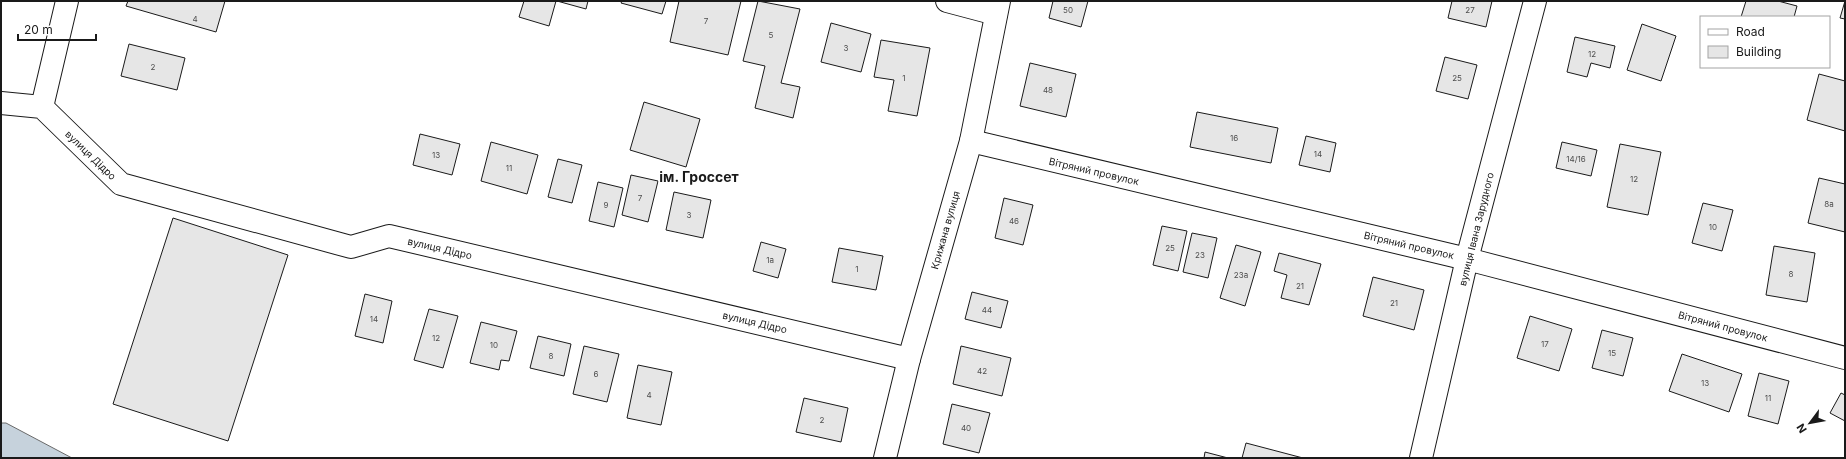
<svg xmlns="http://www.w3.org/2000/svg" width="1846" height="459" viewBox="0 0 1846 459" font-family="Inter,sans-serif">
<rect width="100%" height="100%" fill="#fff"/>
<!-- water -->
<path fill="#c6d2dc" stroke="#6a6a6a" d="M1,423H6L72,458H1Z"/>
<!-- building -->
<g fill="#e6e6e6" stroke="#1a1a1a">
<path d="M128,1H225L216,32L126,6Z"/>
<path d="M524,1H556L549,26L519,17Z"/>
<path d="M557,1H588L586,9Z"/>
<path d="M622,1H666L662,14L621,3Z"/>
<path d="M679,1H741L728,55L670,42Z"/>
<path d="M758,1L800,9L781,83L800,87L793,118L755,108L765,66L743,61Z"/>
<path d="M1053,1H1088L1081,27L1049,18Z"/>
<path d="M1452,1H1492L1486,27L1448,18Z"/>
<path d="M1746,1H1778L1797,6L1794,17H1741Z"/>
<path d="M1845,1V19L1840,18Z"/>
<path d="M831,23L871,34L861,72L821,62Z"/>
<path d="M1642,24L1676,36L1661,81L1627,70Z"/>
<path d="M1575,37L1615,46L1610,68L1591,63L1587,77L1567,72Z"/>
<path d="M881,40L930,48L917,116L888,111L894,80L874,77Z"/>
<path d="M129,44L185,58L177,90L121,76Z"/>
<path d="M1445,57L1477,65L1468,99L1436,91Z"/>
<path d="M1030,63L1076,74L1066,117L1020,106Z"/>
<path d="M1819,74L1845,81V131L1807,120Z"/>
<path d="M644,102L700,119L686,167L630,150Z"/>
<path d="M1197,112L1278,128L1271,163L1190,147Z"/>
<path d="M420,134L460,144L452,175L413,165Z"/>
<path d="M1306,136L1336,143L1330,172L1299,165Z"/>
<path d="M491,142L538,155L527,194L481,181Z"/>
<path d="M1562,142L1597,150L1591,176L1556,168Z"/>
<path d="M1620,144L1661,152L1648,215L1607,207Z"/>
<path d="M558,159L582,165L572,203L548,197Z"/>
<path d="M631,175L658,181L648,222L622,215Z"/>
<path d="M1819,178L1845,184V232L1808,223Z"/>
<path d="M598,182L623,188L614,227L589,221Z"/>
<path d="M674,192L711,200L703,238L666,230Z"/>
<path d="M1004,198L1033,205L1023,245L995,238Z"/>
<path d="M1703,203L1733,210L1722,251L1692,243Z"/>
<path d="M173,218L288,255L228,441L113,404Z"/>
<path d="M1162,226L1187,231L1178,271L1153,265Z"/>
<path d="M1192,233L1217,238L1208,278L1183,272Z"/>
<path d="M761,242L786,249L778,278L753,271Z"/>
<path d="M1236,245L1261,252L1245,306L1220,298Z"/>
<path d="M1774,246L1815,253L1807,302L1766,295Z"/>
<path d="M839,248L883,256L876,290L832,282Z"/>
<path d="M1279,253L1321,264L1309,305L1281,298L1287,275L1274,271Z"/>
<path d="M1373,277L1424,290L1414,330L1363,316Z"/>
<path d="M972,292L1008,301L1001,328L965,319Z"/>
<path d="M365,294L392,301L383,343L355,336Z"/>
<path d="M429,309L458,316L443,368L414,360Z"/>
<path d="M1530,316L1572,329L1559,371L1517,358Z"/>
<path d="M481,322L517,331L509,361L501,360L499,370L470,363Z"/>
<path d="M1602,330L1633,338L1623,376L1592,368Z"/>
<path d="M538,336L571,344L564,376L530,368Z"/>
<path d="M584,346L619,354L607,402L573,394Z"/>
<path d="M961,346L1011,358L1002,396L953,384Z"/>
<path d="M1682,354L1742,374L1729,412L1669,391Z"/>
<path d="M638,365L672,372L661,425L627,418Z"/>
<path d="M1759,373L1789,381L1778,424L1748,416Z"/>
<path d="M1841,393L1845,395V421L1830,413Z"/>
<path d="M804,398L848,408L841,442L796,432Z"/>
<path d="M952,404L990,413L979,453L943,444Z"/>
<path d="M1246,443L1303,458H1242Z"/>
<path d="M1205,452L1228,458H1204Z"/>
</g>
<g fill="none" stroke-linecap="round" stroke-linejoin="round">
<defs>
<g id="minor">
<path d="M947,1L996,14"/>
<path d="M1,103L42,107L121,184L351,247L389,236L909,359"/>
<path d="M42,107L67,1"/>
<path d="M971,141L1467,259L1845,358"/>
<path d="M885,458L909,359L971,141L999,1"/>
<path d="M1421,458L1467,259L1535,1"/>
</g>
</defs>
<!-- minor casing -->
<use href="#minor" stroke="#1a1a1a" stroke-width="24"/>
<!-- minor -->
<use href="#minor" stroke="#fff" stroke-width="22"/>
</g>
<g text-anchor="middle" stroke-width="3" stroke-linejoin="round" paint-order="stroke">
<!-- number labels -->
<g font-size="8" fill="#4d4d4d">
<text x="1068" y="13">50</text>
<text x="1470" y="13">27</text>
<text x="195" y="22">4</text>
<text x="706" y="24">7</text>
<text x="771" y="38">5</text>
<text x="846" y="51">3</text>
<text x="1592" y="57">12</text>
<text x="153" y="70">2</text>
<text x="904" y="81">1</text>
<text x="1457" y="81">25</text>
<text x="1048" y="93">48</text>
<text x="1234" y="141">16</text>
<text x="1318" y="157">14</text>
<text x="436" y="158">13</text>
<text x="1576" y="162">14/16</text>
<text x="509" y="171">11</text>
<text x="1634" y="182">12</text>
<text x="640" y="201">7</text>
<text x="1829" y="207">8а</text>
<text x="606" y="208">9</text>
<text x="689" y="218">3</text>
<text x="1014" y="224">46</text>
<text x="1713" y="230">10</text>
<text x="1170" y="251">25</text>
<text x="1200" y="258">23</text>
<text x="770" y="263">1а</text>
<text x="857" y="272">1</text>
<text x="1791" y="277">8</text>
<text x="1241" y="278">23а</text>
<text x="1300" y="289">21</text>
<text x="1394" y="306">21</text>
<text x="987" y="313">44</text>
<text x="374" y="322">14</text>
<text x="436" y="341">12</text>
<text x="1545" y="347">17</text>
<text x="494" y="348">10</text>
<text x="1612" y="356">15</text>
<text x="551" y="359">8</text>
<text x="982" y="374">42</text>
<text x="596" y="377">6</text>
<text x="1705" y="386">13</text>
<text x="649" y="398">4</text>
<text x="1768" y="401">11</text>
<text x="822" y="423">2</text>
<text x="966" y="431">40</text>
</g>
<!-- street labels -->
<g font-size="10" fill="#1a1a1a" stroke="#fff">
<text transform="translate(91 155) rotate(44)" y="4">вулиця Дідро</text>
<text transform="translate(1094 171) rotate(13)" y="4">Вітряний провулок</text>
<text transform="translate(1476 229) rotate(-76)" y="4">вулиця Івана Зарудного</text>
<text transform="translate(945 230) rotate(-74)" y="4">Крижана вулиця</text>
<text transform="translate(1409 245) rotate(13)" y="4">Вітряний провулок</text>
<text transform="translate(440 248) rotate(13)" y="4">вулиця Дідро</text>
<text transform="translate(755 322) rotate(13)" y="4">вулиця Дідро</text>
<text transform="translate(1723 326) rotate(15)" y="4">Вітряний провулок</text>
</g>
<!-- district labels -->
<g font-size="14" font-weight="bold" fill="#1a1a1a" stroke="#fff">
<text x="699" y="182">ім. Гроссет</text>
</g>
</g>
<!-- border -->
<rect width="1846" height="459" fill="none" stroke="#1a1a1a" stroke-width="4"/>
<!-- legend -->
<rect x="1700" y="16" width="130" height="52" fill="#ffffff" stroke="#a3a3a3"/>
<rect x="1708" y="29" width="20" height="6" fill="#ffffff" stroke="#a3a3a3"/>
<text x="1736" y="36" font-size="12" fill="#1a1a1a">Road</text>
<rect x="1708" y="46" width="20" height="12" fill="#e6e6e6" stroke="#a3a3a3"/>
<text x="1736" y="56" font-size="12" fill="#1a1a1a">Building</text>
<!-- north arrow -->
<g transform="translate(1810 423) rotate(238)" stroke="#ffffff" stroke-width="3" paint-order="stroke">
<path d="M0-3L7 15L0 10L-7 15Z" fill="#1a1a1a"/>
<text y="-6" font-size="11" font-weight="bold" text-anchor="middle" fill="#1a1a1a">N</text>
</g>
<!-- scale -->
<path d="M18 34v6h78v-6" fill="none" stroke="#1a1a1a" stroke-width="2"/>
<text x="24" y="34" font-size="12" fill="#1a1a1a" stroke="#ffffff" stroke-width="3" paint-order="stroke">20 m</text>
</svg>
